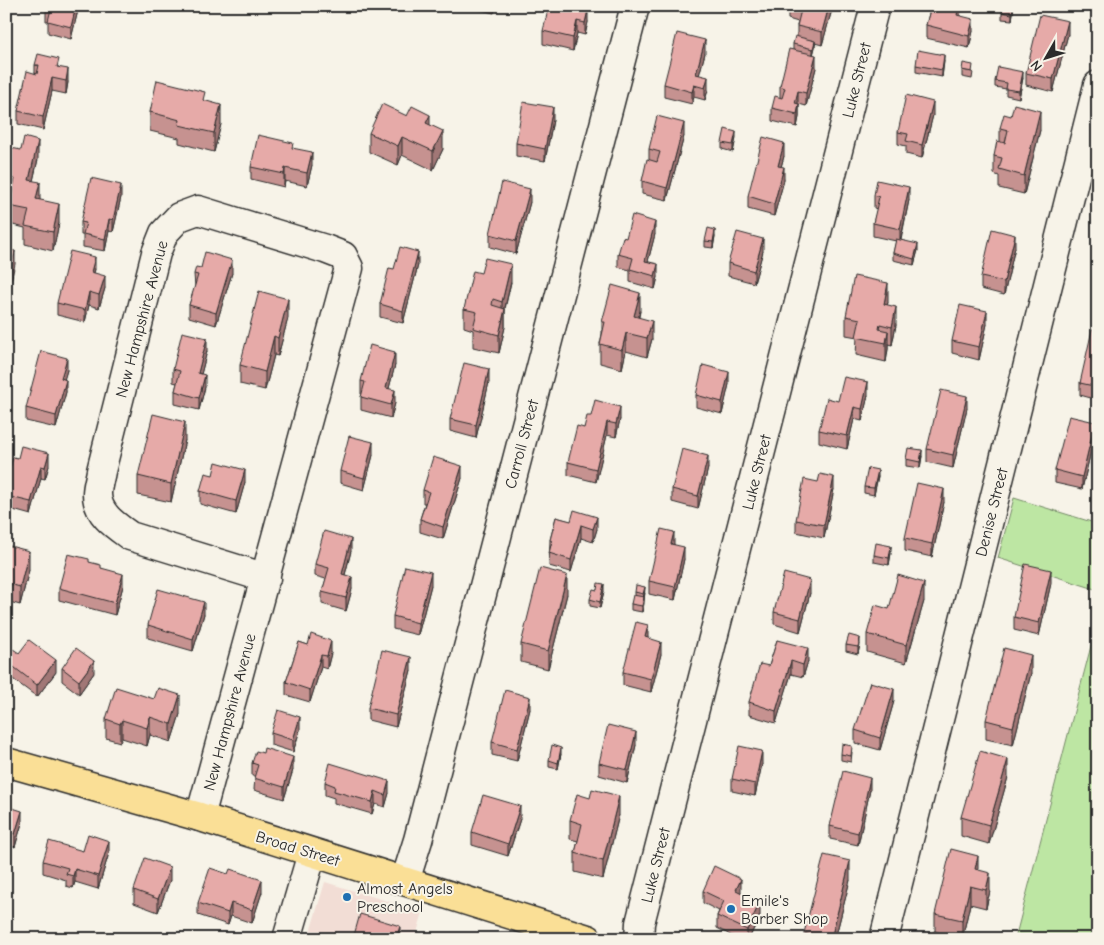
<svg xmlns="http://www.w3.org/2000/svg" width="1104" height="945" viewBox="0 0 1104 945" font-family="'Comic Neue',sans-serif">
<rect width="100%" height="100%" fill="#f7f3e8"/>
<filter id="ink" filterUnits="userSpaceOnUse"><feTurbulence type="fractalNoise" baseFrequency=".02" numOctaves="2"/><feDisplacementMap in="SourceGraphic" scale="10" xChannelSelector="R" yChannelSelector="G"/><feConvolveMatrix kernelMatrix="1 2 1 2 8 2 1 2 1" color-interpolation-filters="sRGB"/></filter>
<g filter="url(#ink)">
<!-- built -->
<path fill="#f2ddd5" d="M325,882L423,912L415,939H308Z"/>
<!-- green -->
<g fill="#bde6a3" stroke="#748867">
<path d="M1014,498L1098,524V590L998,558Z"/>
<path d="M1098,619V939H1015Z"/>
</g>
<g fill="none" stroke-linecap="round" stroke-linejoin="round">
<defs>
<g id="minor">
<path d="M200,817L349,268L343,256L325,249L198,210L179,217L164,233L156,253L101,471C100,478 97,486 97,494C97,514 116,526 130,536L266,578"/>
<path d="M405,881L418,840L635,6"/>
<path d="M287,939L312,853"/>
<path d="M639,939L640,923L875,6"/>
<path d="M884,939L1098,85"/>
</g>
<path id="major" d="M6,762L200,817L588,939"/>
</defs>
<!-- minor casing -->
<use href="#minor" stroke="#2b2b2b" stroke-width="31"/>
<!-- major casing -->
<use href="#major" stroke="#2b2b2b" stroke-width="31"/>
<!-- minor -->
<use href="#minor" stroke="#f7f3e8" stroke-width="28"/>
<!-- major -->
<use href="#major" stroke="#fadf96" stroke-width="28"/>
</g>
<!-- wall -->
<g fill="#c69290" stroke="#2b2b2b">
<path d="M79,6L71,39L48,33V21H46V8Z"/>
<path d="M464,6H496L494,13Z"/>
<path d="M584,6V9L588,22L585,35L577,33L573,51L543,44V31Z"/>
<path d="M703,6H719L718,10Z"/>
<path d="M788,6H833L822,45L815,43V47L813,55L816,68L806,106L799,104V117L797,127L772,121V108L780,97V86L793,50V44L797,37V26L798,22L788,19Z"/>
<path d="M931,6H962L960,16L973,31L969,48L926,38V25Z"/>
<path d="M1014,6L1012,20L1002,19V12Z"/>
<path d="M1068,34L1053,92L1026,85V73Z"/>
<path d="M705,53L699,75L708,90L705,100L694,97L692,104L664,97V84Z"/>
<path d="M944,61L942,77L916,72V65Z"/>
<path d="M35,65L59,67L68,82L66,94L52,91L43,130L18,124V111L35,73Z"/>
<path d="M962,70L973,72L972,79L962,77Z"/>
<path d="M1023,78L1019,98L1006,95V89L995,87V81Z"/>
<path d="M205,101L221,124L214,152L179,143V138L150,131V112Z"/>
<path d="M933,115L922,158L906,154V146L898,144V132Z"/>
<path d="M407,116L430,125L443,149L433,170L402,155L398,165L369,152V133Z"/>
<path d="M1011,116L1040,130L1024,194L999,188V176L994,174V156L1000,142V128Z"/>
<path d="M553,120L545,161L516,156V143Z"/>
<path d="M684,136L667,200L642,194V181L649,160V149Z"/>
<path d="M736,138L733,152L722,149V143Z"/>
<path d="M293,148L312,165L307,186L285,181L284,187L251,179V167Z"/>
<path d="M784,156L781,167L784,180L774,216L748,209V196Z"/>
<path d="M38,159L33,181L40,200L59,223L53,251L25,244V228L9,224V206L11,197L6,196V169Z"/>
<path d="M874,195L909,200L901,240L918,250L914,265L893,260V253L896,241L873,236V223L877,209L874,208Z"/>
<path d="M121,197L113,232L109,231L105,251L83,247V235H81V222Z"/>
<path d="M530,202L516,254L490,247V234Z"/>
<path d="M655,234L648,261L658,277L655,289L630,282V270L618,267V254L626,238Z"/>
<path d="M715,236L713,248L705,247V241Z"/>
<path d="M1015,247L1004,295L981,289V277Z"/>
<path d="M763,251L754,283L728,276V263Z"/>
<path d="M418,265L403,323L380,317V304L394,269Z"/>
<path d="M201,268L232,273L216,325L189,317V305L195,287L194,274Z"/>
<path d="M95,269L94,273L105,288L99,308L89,305L85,322L57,315V303Z"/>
<path d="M511,282L505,309V327L499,353L473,347V330L464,327V309Z"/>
<path d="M888,302L887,305L896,325L892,345L888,344V349L886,362L856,355L857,337L846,335V316Z"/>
<path d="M640,311L639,317L652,339L647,357L626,351L622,369L600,363V344L602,334V322Z"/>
<path d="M288,318L278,356L274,355L265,390L240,384V365Z"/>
<path d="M987,324L979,360L952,353V341Z"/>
<path d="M1098,331V400L1080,395V383Z"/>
<path d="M207,351L201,374L205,387L199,410L175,404V391L177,383L173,382V369Z"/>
<path d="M395,365L389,388L395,403L391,418L361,410V397L362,394H361V381Z"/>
<path d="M67,370L64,379L66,392L56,428L26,421V408Z"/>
<path d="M489,382L476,438L450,431V419Z"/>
<path d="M729,384L722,414L696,407V395Z"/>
<path d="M868,395L862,421L854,419L847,449L819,442V430L838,401Z"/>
<path d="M967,408L953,468L927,462V449Z"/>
<path d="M591,416L620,419L616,437L607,435L596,482L568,475V462L584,428Z"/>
<path d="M1095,434L1082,489L1055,483V470Z"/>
<path d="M185,440L171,502L138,495V476Z"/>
<path d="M373,455L364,490L340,483V471Z"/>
<path d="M922,456L920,468L906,466V459Z"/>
<path d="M13,457L49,466L45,479L41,478L31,515L6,508V483Z"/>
<path d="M708,468L698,509L672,502V489Z"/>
<path d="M213,475L245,482L236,514L200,504V491Z"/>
<path d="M878,476L874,495L864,493V487Z"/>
<path d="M462,478L443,539L420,532V519L425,503H423V490Z"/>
<path d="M834,489L824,538L796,532V520Z"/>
<path d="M944,502L932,557L905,551V538Z"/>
<path d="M556,517L597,529L593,542L581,538L571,572L549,566L550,540Z"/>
<path d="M674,544L684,559L675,600L649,594V581Z"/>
<path d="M6,545L29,570L20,605L6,601Z"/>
<path d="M351,551L345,575L352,589L346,611L322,604V592L326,579L315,576V564Z"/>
<path d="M891,553L889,565L874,562V555Z"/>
<path d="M89,562L101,568L123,586L115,615L59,600V588Z"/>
<path d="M1051,583L1039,636L1014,630V617Z"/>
<path d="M431,585L418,635L393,629V616Z"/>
<path d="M604,591L600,608L590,606V599Z"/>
<path d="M635,592L645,593L642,612L631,610V604L635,595Z"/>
<path d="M810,593L800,632L774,624V612Z"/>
<path d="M567,594L548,669L521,662V644Z"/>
<path d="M924,601L906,663L867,652V634L889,609Z"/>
<path d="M204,614L193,651L148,638V625Z"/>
<path d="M648,638L661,654L651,692L623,685V672Z"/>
<path d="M777,640L808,661L803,677L791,674L776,723L749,715V702L769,666Z"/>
<path d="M299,642L331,653L327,669L321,667L310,702L286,695V682Z"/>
<path d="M860,644L858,654L846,651V645Z"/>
<path d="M19,653L56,672L37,697L6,674V658Z"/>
<path d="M62,668L94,673L79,694L62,681Z"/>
<path d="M411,670L396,727L368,720V708Z"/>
<path d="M1031,673L1013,745L986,739V720Z"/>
<path d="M894,701L880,750L855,743V730Z"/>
<path d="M530,709L517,761L492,755V742Z"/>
<path d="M180,714L171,742L150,735L147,746L122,738L120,742L106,738V719Z"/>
<path d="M300,730L293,752L271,745V733Z"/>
<path d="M636,745L627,783L599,775V763Z"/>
<path d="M852,752L851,762L841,760V754Z"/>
<path d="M561,754L558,769L549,767V760Z"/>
<path d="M252,763L293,770L284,799L254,790L255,776H252Z"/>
<path d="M762,764L755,796L732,791V779Z"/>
<path d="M1008,777L989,844L961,836V817Z"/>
<path d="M325,782L389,793L385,807L375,804L372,814L334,803V798L325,795Z"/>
<path d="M870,790L858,845L830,839V826Z"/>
<path d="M6,806L22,823L15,847L6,844Z"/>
<path d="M619,815L603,879L575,872V853L578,841L570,839V820Z"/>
<path d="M520,819L508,856L472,845V832Z"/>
<path d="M83,851L109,853L98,889L75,882L73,888L66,886V880L43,873V861Z"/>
<path d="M978,870L990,891L986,908L970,904L962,939L935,932V914Z"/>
<path d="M228,874L262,892L252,923L231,916L228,925L198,915V903Z"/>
<path d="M170,880L158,912L134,903V890Z"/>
<path d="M850,880L835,939H804V933Z"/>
<path d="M703,891L741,892V893L760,915L749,939H738L717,928V916L719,911L703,903Z"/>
</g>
<!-- shaded-wall -->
<g fill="#a17776" stroke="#2b2b2b">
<path d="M76,6H79L71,39V27Z"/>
<path d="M829,6H833L822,45V32Z"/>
<path d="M959,6H962L957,28V15Z"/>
<path d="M1013,6H1014L1012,20V14Z"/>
<path d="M588,10V22L585,35V23Z"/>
<path d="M973,19V31L969,48V36Z"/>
<path d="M577,21V33L573,51V38Z"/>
<path d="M1068,21V34L1053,92V79Z"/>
<path d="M705,40V53L696,87V74Z"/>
<path d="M815,41V47L813,55V49Z"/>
<path d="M816,55V68L806,106V93Z"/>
<path d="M944,55V61L942,77V70Z"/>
<path d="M68,69V82L66,94V81Z"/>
<path d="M1023,72V78L1019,98V91Z"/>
<path d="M708,77V90L705,100V88Z"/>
<path d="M52,78V91L43,130V117Z"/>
<path d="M694,85V97L692,104V92Z"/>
<path d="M798,91V104L795,115V103Z"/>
<path d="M933,102V115L922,158V145Z"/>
<path d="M799,104V117L797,127V114Z"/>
<path d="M221,105V124L214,152V133Z"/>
<path d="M553,107V120L545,161V149Z"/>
<path d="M1040,111V130L1024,194V176Z"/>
<path d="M430,115V133L426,123Z"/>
<path d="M684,123V136L667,200V188Z"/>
<path d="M443,131V149L433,170V151Z"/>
<path d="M736,132V138L733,152V145Z"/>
<path d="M402,137V155L398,165V146Z"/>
<path d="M38,141V159L29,198V180Z"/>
<path d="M784,143V156L778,178V166Z"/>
<path d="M312,152V165L307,186V173Z"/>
<path d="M784,167V180L774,216V204Z"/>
<path d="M285,168V181L284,187V174Z"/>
<path d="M40,182V201L36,199Z"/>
<path d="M121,185V197L113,232V220Z"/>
<path d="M909,187V200L900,242V229Z"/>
<path d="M530,189V202L516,254V241Z"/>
<path d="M59,204V223L53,251V232Z"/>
<path d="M109,219V231L105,251V239Z"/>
<path d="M655,222V234L645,273V261Z"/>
<path d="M715,230V236L713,248V242Z"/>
<path d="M1015,235V247L1004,295V282Z"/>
<path d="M763,239V251L754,283V271Z"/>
<path d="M918,244V250L914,265V259Z"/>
<path d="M15,251V264L6,302V289Z"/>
<path d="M418,252V265L403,323V311Z"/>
<path d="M95,257V269L91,284V272Z"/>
<path d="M232,260V273L216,325V313Z"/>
<path d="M511,264V282L502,320V302Z"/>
<path d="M658,264V277L655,289V276Z"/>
<path d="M105,276V288L99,308V295Z"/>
<path d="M888,283V302L884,323V304Z"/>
<path d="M89,292V305L85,322V310Z"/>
<path d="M640,293V311L634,334V316Z"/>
<path d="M288,299V318L278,356V338Z"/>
<path d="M896,307V325L892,345V327Z"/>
<path d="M505,309V327L499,353V335Z"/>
<path d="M987,311V324L979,360V347Z"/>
<path d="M652,321V339L647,357V338Z"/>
<path d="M888,331V349L886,362V343Z"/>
<path d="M626,333V351L622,369V350Z"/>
<path d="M274,336V355L265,390V372Z"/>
<path d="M207,338V351L198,386V373Z"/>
<path d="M395,352V365L386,400V388Z"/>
<path d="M67,358V370L61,391V378Z"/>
<path d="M489,369V382L476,438V425Z"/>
<path d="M729,372V384L722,414V402Z"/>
<path d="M205,375V387L199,410V398Z"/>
<path d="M66,380V392L56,428V416Z"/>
<path d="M868,382V395L862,421V409Z"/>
<path d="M395,390V403L391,418V405Z"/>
<path d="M967,396V408L953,468V455Z"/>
<path d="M620,407V419L616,437V424Z"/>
<path d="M854,407V419L847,449V436Z"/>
<path d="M185,422V440L171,502V484Z"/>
<path d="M607,422V435L596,482V469Z"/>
<path d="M1095,422V434L1082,489V477Z"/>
<path d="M373,442V455L364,490V478Z"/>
<path d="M922,450V456L920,468V462Z"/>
<path d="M49,453V466L45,479V467Z"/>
<path d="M708,456V468L698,509V496Z"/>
<path d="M41,466V478L31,515V502Z"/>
<path d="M462,466V478L443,539V527Z"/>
<path d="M245,470V482L236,514V501Z"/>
<path d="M878,470V476L874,495V488Z"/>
<path d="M834,477V489L824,538V525Z"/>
<path d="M944,489V502L932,557V544Z"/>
<path d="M597,517V529L593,542V529Z"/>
<path d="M581,525V538L571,572V560Z"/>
<path d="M674,532V545L671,544Z"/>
<path d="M351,539V551L342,586V574Z"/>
<path d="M891,546V553L889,565V558Z"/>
<path d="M684,547V559L675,600V587Z"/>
<path d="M29,551V570L20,605V587Z"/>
<path d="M1051,570V583L1039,636V623Z"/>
<path d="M431,572V585L418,635V623Z"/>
<path d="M123,574V586L115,615V603Z"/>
<path d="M567,575V594L548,669V651Z"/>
<path d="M352,577V589L346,611V598Z"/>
<path d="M810,580V593L800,632V619Z"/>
<path d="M924,583V601L906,663V645Z"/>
<path d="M604,584V591L600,608V602Z"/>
<path d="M645,587L644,604L642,612V606Z"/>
<path d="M204,602V614L193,651V639Z"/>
<path d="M648,625V638L645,650V637Z"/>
<path d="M860,638V644L858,654V647Z"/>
<path d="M331,641V653L327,669V656Z"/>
<path d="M661,642V654L651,692V679Z"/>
<path d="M808,648V661L803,677V665Z"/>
<path d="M321,655V667L310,702V690Z"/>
<path d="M1031,655V673L1013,745V727Z"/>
<path d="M411,657V670L396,727V715Z"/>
<path d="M56,660V672L37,697V685Z"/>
<path d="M94,661V673L79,694V681Z"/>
<path d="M791,661V674L776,723V711Z"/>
<path d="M894,689V701L880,750V738Z"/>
<path d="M180,695V714L171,742V724Z"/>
<path d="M530,697V709L517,761V749Z"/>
<path d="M150,717V735L147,746V728Z"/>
<path d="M300,717V730L293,752V740Z"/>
<path d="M122,720V738L120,742V724Z"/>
<path d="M636,732V745L627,783V770Z"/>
<path d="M561,748V754L558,769V763Z"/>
<path d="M762,751V764L755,796V784Z"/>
<path d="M293,757V770L284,799V787Z"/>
<path d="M1008,759V777L989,844V825Z"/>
<path d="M870,778V790L858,845V833Z"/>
<path d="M389,781V793L385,807V795Z"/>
<path d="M375,791V804L372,814V802Z"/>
<path d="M619,796V815L603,879V861Z"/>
<path d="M520,806V819L508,856V844Z"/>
<path d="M22,811V823L15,847V834Z"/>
<path d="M109,841V853L98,889V876Z"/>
<path d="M978,856V874L975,888V869Z"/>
<path d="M850,861V880L835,939H831Z"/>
<path d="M170,867V880L158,912V899Z"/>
<path d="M75,869V882L73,888V876Z"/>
<path d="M990,873V891L986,908V890Z"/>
<path d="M741,879V892L736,903V890Z"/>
<path d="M262,880V892L252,923V910Z"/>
<path d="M970,886V904L962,939V920Z"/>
<path d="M760,902V915L749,939H747V930Z"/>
<path d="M231,903V916L228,925V913Z"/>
<path d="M400,926V938L396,939Z"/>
</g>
<!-- building -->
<g fill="#e6aaa8" stroke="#2b2b2b">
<path d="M47,6H76L71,27L48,21L51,9L46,8Z"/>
<path d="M549,6H581V8L588,10L585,23L577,21L573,38L543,31Z"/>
<path d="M788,6H829L822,32L797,26L801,10Z"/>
<path d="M931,6H959L957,15L973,19L969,36L926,25Z"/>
<path d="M1003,6H1013L1012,14L1002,12Z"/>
<path d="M1040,15L1068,21L1053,79L1026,73Z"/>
<path d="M677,33L705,40L696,74L708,77L705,88L694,85L692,92L664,84Z"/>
<path d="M795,36L815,41L813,49L793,44Z"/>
<path d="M789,49L816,55L806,93L798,91L795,103L799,104L797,114L772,108L775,96L782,98L785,88L780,86Z"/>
<path d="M918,50L944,55L942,70L916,65Z"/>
<path d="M38,54L59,59L57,67L68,69L66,81L52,78L43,117L18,111L27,71L37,74L39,65H35Z"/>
<path d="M963,63L973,65L972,72L962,70Z"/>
<path d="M998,67L1023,72L1019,91L1006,89L1007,83L995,81Z"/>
<path d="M157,80L205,92L203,100L221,105L214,133L179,125L180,120L150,112Z"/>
<path d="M906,95L933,102L922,145L906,141L908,134L898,132Z"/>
<path d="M523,102L553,107L545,149L516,143Z"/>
<path d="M382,104L407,116L412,106L430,115L426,123L443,131L433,151L402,137L398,146L369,133Z"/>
<path d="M1014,104L1040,111L1024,176L999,169L1002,158L994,156L997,141L1005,143L1008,130L1000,128L1004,114L1011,116Z"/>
<path d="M657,116L684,123L667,188L642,181L647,159L657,162L660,152L649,149Z"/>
<path d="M725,129L736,132L733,145L722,143Z"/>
<path d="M258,135L293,143L292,148L312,152L307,173L285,168L284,174L251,167Z"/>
<path d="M24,137L38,141L29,180L40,182L36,199L59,204L53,232L25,226L29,210L9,206L15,179L6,177V169L11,148L21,150Z"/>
<path d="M763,137L784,143L778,166L784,167L774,204L748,196Z"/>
<path d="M91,178L121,185L113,220L109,219L105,239L83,234L86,223L81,222Z"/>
<path d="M877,180L909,187L900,229L873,223L879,197L874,195Z"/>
<path d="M502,182L530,189L516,241L490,234Z"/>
<path d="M632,215L655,222L645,261L658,264L655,276L630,269L633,258L618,254L623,237L626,238Z"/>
<path d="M708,228L715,230L713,242L705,241Z"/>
<path d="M992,229L1015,235L1004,282L981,277Z"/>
<path d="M737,232L763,239L754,271L728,263Z"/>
<path d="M896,239L918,244L914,259L893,253Z"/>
<path d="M400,247L418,252L403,311L380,304L389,268L394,269Z"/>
<path d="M6,249L15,251L6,289Z"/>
<path d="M70,251L95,257L91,272L105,276L99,295L89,292L85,310L57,303Z"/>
<path d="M205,252L232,260L216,313L189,305L198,275L194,274L196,267L201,268Z"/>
<path d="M485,258L511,264L502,302L493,299L492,305L505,309L499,335L473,328L477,312L464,309L473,271L481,273Z"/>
<path d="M854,276L888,283L884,304L896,307L892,327L880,324L879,329L888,331L886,343L856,337L860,319L846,316Z"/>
<path d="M612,285L640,293L634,316L652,321L647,338L626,333L622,350L600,344L605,322H602Z"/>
<path d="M259,291L288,299L278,338L274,336L265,372L240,365Z"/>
<path d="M960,305L987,311L979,347L952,341Z"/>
<path d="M1092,330L1098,331V387L1080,383Z"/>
<path d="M182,332L207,338L198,373L205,375L199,398L175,391L180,371L173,369Z"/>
<path d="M370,345L395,352L386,388L395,390L391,405L361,397L365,382L361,381Z"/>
<path d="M41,351L67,358L61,378L66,380L56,416L26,408Z"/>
<path d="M464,363L489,369L476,425L450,419Z"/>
<path d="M703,365L729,372L722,402L696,395Z"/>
<path d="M844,377L868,382L862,409L854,407L847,436L819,430L827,398L838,401Z"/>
<path d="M941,390L967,396L953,455L927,449Z"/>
<path d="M595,400L620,407L616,424L607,422L596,469L568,462L577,426L584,428L587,416H591Z"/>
<path d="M153,414L185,422L171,484L138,476Z"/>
<path d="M1069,416L1095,422L1082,477L1055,470Z"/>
<path d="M349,436L373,442L364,478L340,471Z"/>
<path d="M21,446L49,453L45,467L41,466L31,502L6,496V483L13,457L18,458Z"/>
<path d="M908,448L922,450L920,462L906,459Z"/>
<path d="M682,449L708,456L698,496L672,489Z"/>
<path d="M433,457L462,466L443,527L420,519L429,492L423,490Z"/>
<path d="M216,462L245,470L236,501L200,491L205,473L213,475Z"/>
<path d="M868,468L878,470L874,488L864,487Z"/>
<path d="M820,474L834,477L824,525L796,520L804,479L818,482Z"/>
<path d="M917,483L944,489L932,544L905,538Z"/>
<path d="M574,510L597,517L593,529L581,525L571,560L549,553L552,541L550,540L556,517L571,521Z"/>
<path d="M661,529L674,532L671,544L684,547L675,587L649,581Z"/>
<path d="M324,531L351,539L342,574L352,577L346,598L322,592L329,568L315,564Z"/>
<path d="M876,543L891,546L889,558L874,555Z"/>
<path d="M6,545L29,551L20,587L6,583Z"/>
<path d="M68,554L89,559V562L101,565V568L123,574L115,603L59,588Z"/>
<path d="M1025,564L1051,570L1039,623L1014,617Z"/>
<path d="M405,566L431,572L418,623L393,616Z"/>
<path d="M540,568L567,575L548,651L521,644Z"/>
<path d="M784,573L810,580L800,619L774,612Z"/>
<path d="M898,575L924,583L906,645L867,634L875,605L889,609Z"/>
<path d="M598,583L604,584L600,602L590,599L593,589L597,590Z"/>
<path d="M636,585L645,587L643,594L635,592Z"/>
<path d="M158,589L204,602L193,639L148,625Z"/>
<path d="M633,595L644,597L642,606L631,604Z"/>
<path d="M636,622L648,625L645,637L661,642L651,679L623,672Z"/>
<path d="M311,634L331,641L327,656L321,655L310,690L286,682L299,642L308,645Z"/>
<path d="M849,635L860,638L858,647L846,645Z"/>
<path d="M29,640L56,660L37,685L6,661V658L13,649L19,653Z"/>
<path d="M777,640L808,648L803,665L791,661L776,711L749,702L760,664L769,666Z"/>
<path d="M76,648L94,661L79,681L62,668Z"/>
<path d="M1004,648L1031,655L1013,727L986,720Z"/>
<path d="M382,650L411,657L396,715L368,708Z"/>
<path d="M870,682L894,689L880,738L855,730Z"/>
<path d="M116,687L154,699L158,688L180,695L171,724L150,717L147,728L122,720L120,724L106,719Z"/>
<path d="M505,690L530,697L517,749L492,742Z"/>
<path d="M278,710L300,717L293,740L271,733Z"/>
<path d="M608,725L636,732L627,770L599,763Z"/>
<path d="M842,744L852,746L851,756L841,754Z"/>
<path d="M552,745L561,748L558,763L549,760Z"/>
<path d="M739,746L762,751L755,784L732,779Z"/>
<path d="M264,748L293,757L284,787L254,778L258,765L252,763L256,751L263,753Z"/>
<path d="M980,751L1008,759L989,825L961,817Z"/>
<path d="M330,763L389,781L385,795L375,791L372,802L334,791L335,786L325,782Z"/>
<path d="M843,771L870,778L858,833L830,826Z"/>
<path d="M592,789L619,796L603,861L575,853L582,824L570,820L577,794L590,798Z"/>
<path d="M483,795L520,806L508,844L472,832Z"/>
<path d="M6,806L22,811L15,834L6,832Z"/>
<path d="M88,834L109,841L98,876L75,869L73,876L66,874L68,868L43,861L49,841L83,851Z"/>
<path d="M951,849L978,856L975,869L990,873L986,890L970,886L962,920L935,914Z"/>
<path d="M824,855L850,861L831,939H825L804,933Z"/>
<path d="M145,858L170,867L158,899L134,890Z"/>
<path d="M714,866L741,879L736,890L760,902L747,930L717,916L724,901L703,891Z"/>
<path d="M210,868L228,874L230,869L262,880L252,910L231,903L228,913L198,903Z"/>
<path d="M360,914L400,926L396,939H353Z"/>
<path d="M934,931L959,938L958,939H932Z"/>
</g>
</g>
<!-- markers -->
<g fill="#1f6fb2" stroke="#f7f3e8" stroke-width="2">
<circle cx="347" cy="897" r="5"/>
<circle cx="731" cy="909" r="5"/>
</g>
<g text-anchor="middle" stroke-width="4" stroke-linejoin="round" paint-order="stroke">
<!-- street labels -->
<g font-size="16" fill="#2b2b2b" stroke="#f7f3e8">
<text transform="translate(856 80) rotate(-76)" y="6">Luke Street</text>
<text transform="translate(141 319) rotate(-75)" y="6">New Hampshire Avenue</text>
<text transform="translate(521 444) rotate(-75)" y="6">Carroll Street</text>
<text transform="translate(756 472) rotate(-76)" y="6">Luke Street</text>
<text transform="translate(991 512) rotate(-76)" y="6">Denise Street</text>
<text transform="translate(229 712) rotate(-75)" y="6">New Hampshire Avenue</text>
<text transform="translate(298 848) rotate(17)" y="6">Broad Street</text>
<text transform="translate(655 865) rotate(-76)" y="6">Luke Street</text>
</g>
<!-- poi labels -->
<g font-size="16" fill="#2b2b2b" stroke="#f7f3e8" text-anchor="start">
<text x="357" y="894">Almost Angels<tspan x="357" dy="18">Preschool</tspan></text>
<text x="741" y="906">Emile's<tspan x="741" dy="18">Barber Shop</tspan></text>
</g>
</g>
<!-- margin -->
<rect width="1104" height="945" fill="none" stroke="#f7f3e8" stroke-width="25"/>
<rect x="12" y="12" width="1079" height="920" fill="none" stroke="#2b2b2b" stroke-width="2" filter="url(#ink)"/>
<!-- north arrow -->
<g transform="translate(1046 58) rotate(231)" stroke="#f7f3e8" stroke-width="4" paint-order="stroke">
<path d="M0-4L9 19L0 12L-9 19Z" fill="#2b2b2b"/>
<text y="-8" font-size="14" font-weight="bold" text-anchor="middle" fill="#2b2b2b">N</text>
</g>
</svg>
